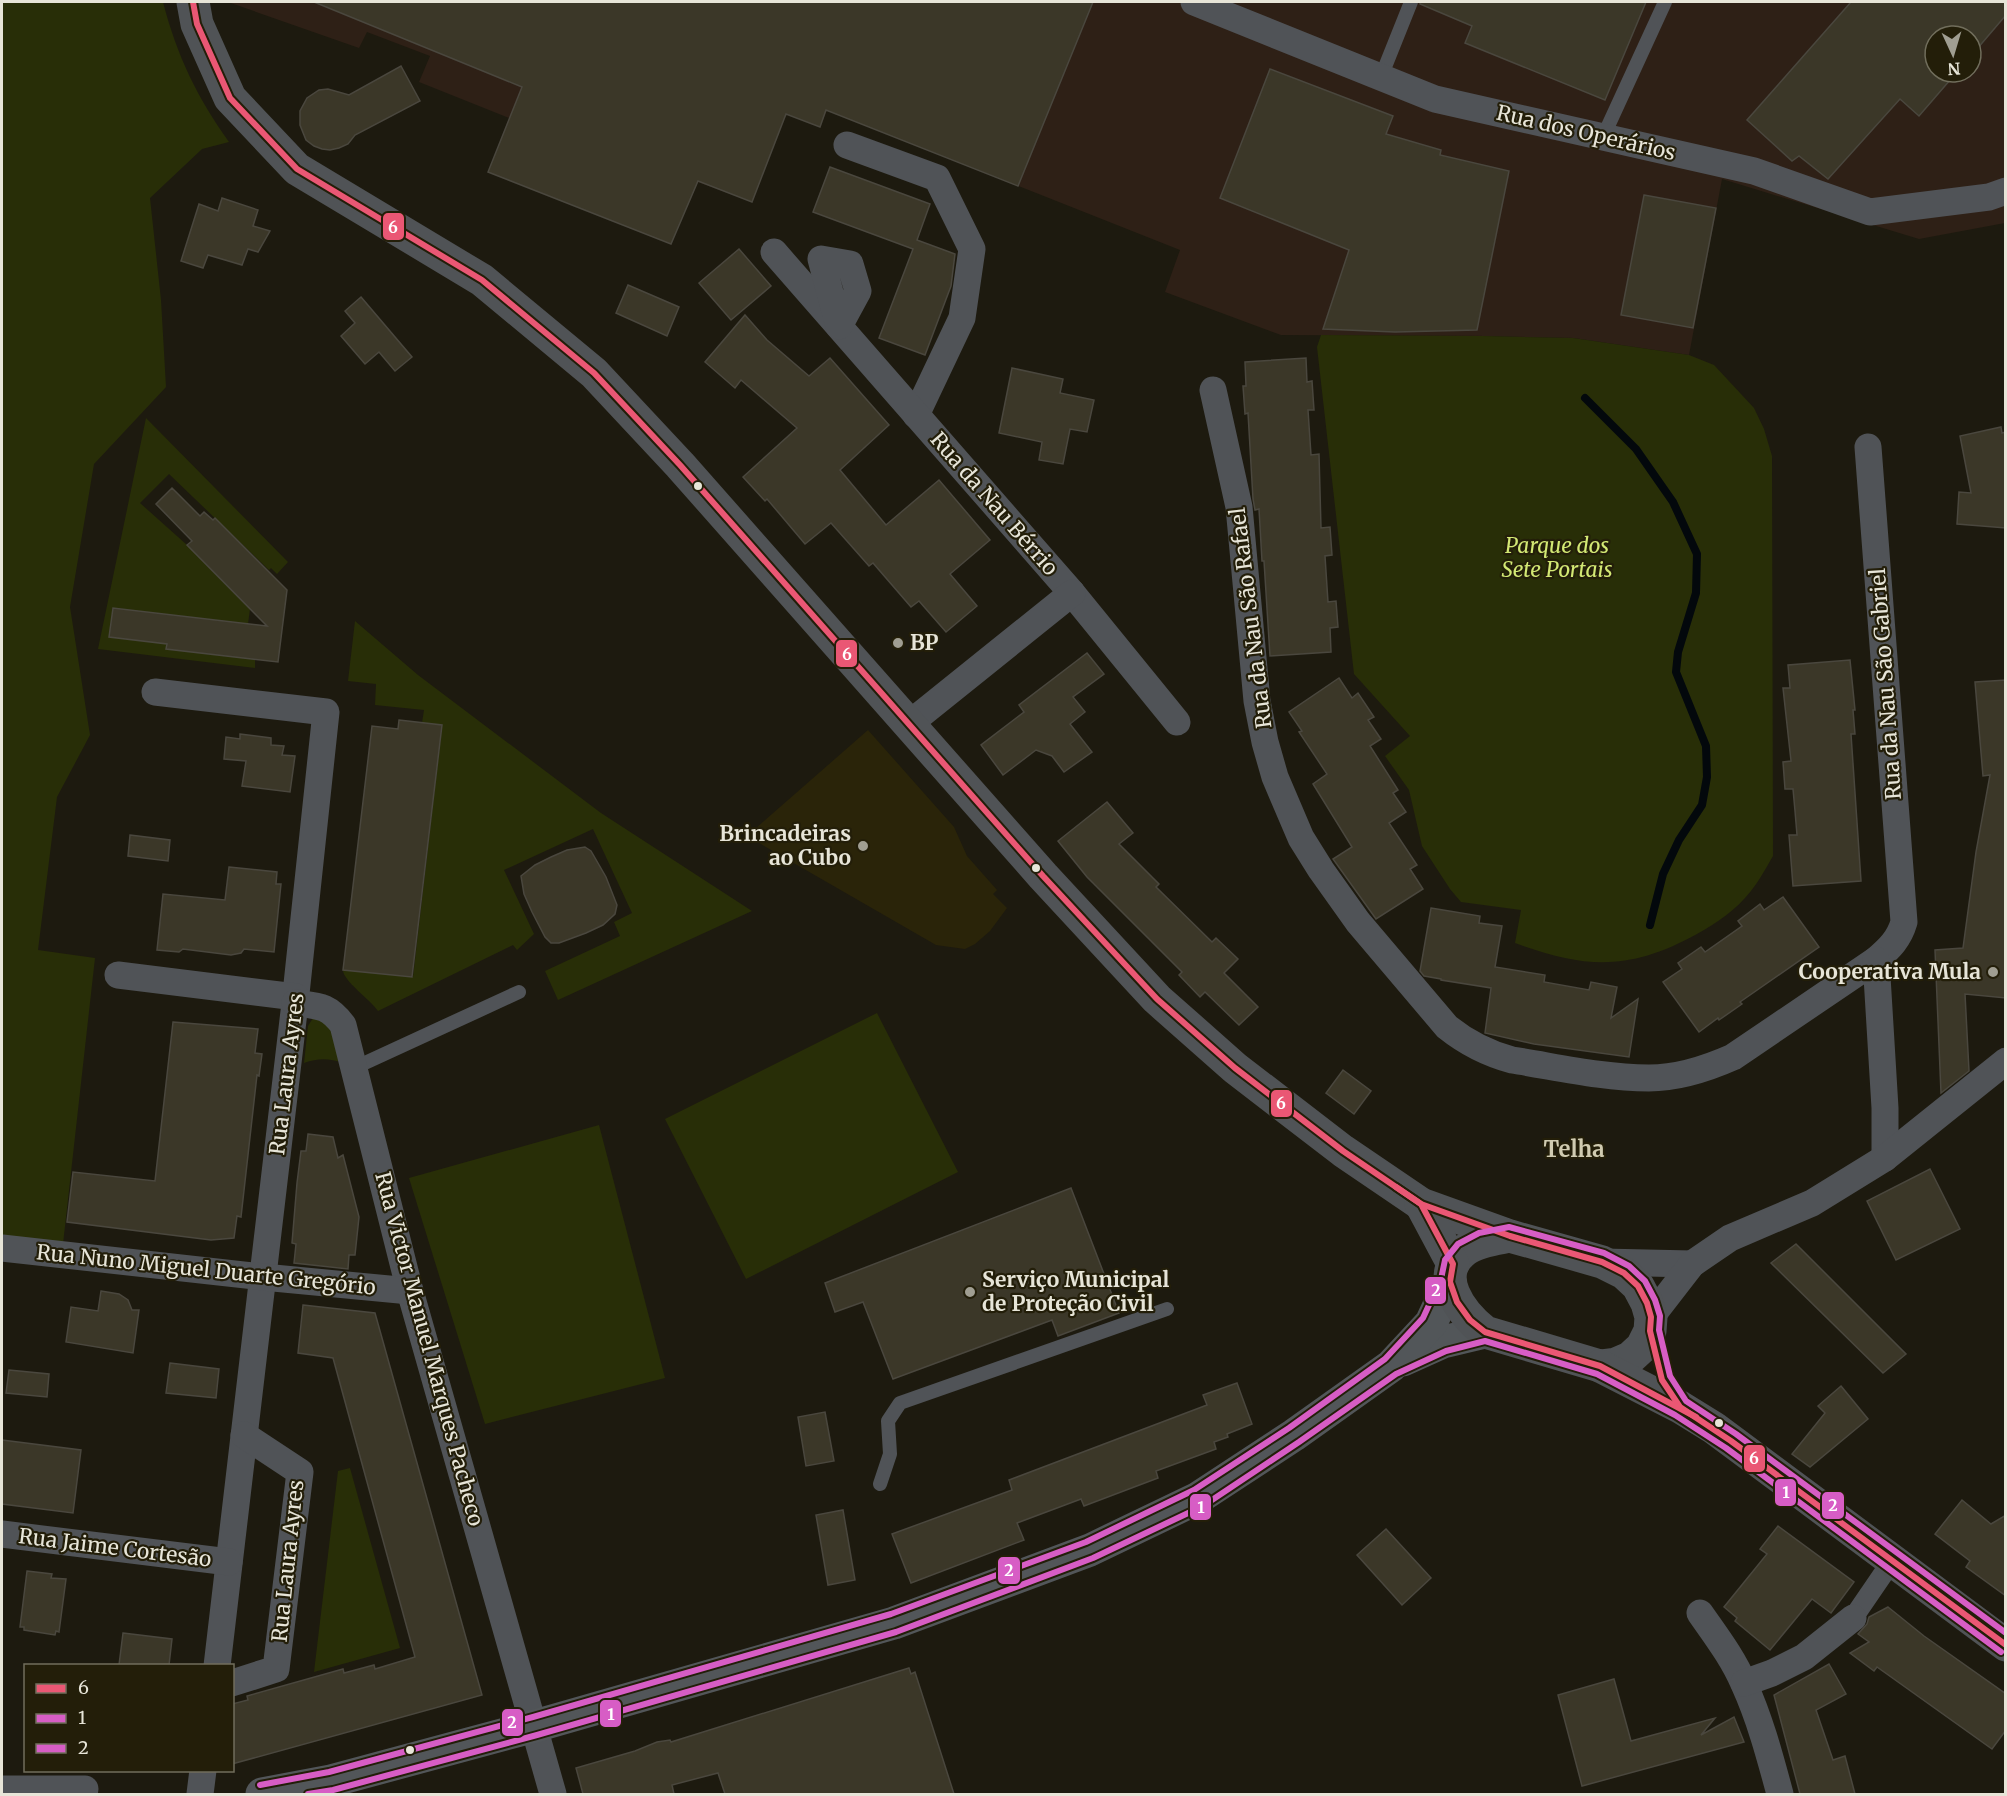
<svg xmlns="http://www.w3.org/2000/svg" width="2007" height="1796" viewBox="0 0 2007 1796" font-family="Merriweather,serif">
<rect width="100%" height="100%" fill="#1d1a0f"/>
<!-- industrial -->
<path fill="#2e2016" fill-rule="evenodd" d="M228,2H2005V223L1919,239L1722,179L1689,355L1573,338L1483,336L1281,335L1165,292L1180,250L827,110L820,127L786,114L752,202L698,182L671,244L488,172L509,118L419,82L430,56L367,32L359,48ZM1935,36H1971V72H1935Z"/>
<!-- built -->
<path fill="#2a2409" d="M868,730L954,827L967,856L997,890L993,894L1007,908L990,931L975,944L965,949L936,945L747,836Z"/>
<!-- green -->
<g fill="#282e07">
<path d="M2,2H163C177,56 197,97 229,142L202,149L150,198L161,300L166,387L94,464L70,607L90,735L57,797L38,950L95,958L63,1244L2,1236Z"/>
<path d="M1321,335L1483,336L1573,338L1689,355L1714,365L1754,408L1764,429L1772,456L1773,856C1766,868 1759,881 1751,891C1736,910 1717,923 1697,934C1630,971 1585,969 1515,943L1521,910L1461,902L1450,889L1422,846L1409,790L1385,756L1410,736L1354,674L1317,347Z"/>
<path d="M146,418L288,562L277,574L271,568L269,570L169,474L140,503L187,545L250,609L248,624L113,608L109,637L167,644L166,649L255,659V668L98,649Z"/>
<path d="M355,621L418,675L601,813L752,911L558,1000L545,971L620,936L614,922L632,913L593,829L504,870L534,934L517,950L513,945L378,1011C370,999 343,981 343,970L413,977L442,726L422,723L424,710L375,705L376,684L348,681Z"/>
<path d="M877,1013L958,1172L746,1279L665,1119Z"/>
<path d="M313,1018L330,1024L343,1063C329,1058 318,1058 304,1063L308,1026Z"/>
<path d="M599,1125L665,1378L485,1424L409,1178Z"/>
<path d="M350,1468L400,1648L314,1672L338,1471Z"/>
</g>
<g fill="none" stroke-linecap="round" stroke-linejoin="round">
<!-- stream -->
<path stroke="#03080c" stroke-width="8" d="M1585,398L1636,449L1673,502L1697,554L1696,593L1678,652L1676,672L1706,746L1707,777L1702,805L1679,840L1663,874L1650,925"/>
</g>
<!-- building -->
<g fill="#3b3728" stroke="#4a473e" stroke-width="1.5">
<path d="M314,2H1093L1018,186L826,110L820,127L786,114L752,202L698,181L671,244L488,172L522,87Z"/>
<path d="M1420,2H1646L1605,100L1465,43L1472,26L1420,4Z"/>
<path d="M1851,2H2006V15L1971,56V36H1935V72H1957L1919,116L1900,99L1828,179L1799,156L1792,161L1747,120Z"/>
<path d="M401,66L420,101L355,135L348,144L339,148L330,150L322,149L314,146L306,140L300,125V111L307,98L319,90L328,89L349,95Z"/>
<path d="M1270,69L1393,116L1386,134L1441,150L1440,155L1509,171L1477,330L1395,332L1323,329L1349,250L1220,198Z"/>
<path d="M830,167L930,204L917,240L955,254L951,286L925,355L879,338L913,249L813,212Z"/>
<path d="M1644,195L1716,208L1693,328L1621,315Z"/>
<path d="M222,198L258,210L253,226L270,231L258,252L248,249L242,265L208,255L203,268L181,261L199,204L218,211Z"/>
<path d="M739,249L771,286L731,320L699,283Z"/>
<path d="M628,285L679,307L667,336L616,313Z"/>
<path d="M361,297L412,357L395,371L379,352L365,364L341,336L355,323L345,311Z"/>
<path d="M745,315L767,340L809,376L830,358L889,425L840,470L886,525L939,480L990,540L950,574L977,606L946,632L919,601L911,607L873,563L869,566L831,523L805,544L767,499L765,501L743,477L797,428L741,380L735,388L705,362Z"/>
<path d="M1306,358L1307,382L1312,381L1314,410H1308L1311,455L1319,454L1321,528L1330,527L1332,555L1325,556L1328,602L1336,601L1338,627L1330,628L1331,652L1270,656L1264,561H1262L1259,509L1255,510L1253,499L1248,413L1245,414L1243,386H1246L1245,362Z"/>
<path d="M1012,368L1063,379L1060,393L1094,400L1087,432L1070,429L1063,464L1039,460L1042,442L999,433Z"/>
<path d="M2001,427L2002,433L2006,432V528L1957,524L1959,492L1971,493L1960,436Z"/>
<path d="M172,488L200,516L204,512L213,520L215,518L287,590L278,662L166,649L167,644L109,637L113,608L267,626L187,545L192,541L156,504Z"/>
<path d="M1087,653L1104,674L1073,697L1085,712L1070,724L1092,752L1064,772L1052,756L1036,750L1003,775L981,745L1024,712L1019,705Z"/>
<path d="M1850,660L1855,710H1853L1855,734H1851L1861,881L1793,886L1789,835H1797L1795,811L1793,789H1785L1783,762L1791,761L1783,688H1790L1788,665Z"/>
<path d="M1339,678L1352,698L1358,693L1374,717L1368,720L1381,739L1370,746L1398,790L1393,793L1406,812L1389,823L1417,865L1410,869L1423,889L1376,919L1333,859L1352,847L1313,784L1327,774L1299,732L1302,731L1289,712Z"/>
<path d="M2006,680V998L1965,994L1969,1071L1941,1093L1935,950L1963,948L1976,852L1990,775L1983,776L1975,682Z"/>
<path d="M399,720L442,725L412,977L343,970L372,726L398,729Z"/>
<path d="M240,734L271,738V745L284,746L282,755L295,756L290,792L242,786L246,761L224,759L226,737L240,739Z"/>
<path d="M1107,802L1133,833L1119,844L1159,884L1156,887L1212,942L1216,938L1238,959L1224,973L1258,1007L1239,1025L1205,992L1200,997L1179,975L1182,972L1087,877L1058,841Z"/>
<path d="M130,835L170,840L168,861L128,856Z"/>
<path d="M585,847L591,851L606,877L617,905L615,914L603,925L586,933L559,943H551L545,937L532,912L524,894L521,876L535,865L551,857L567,850Z"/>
<path d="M229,867L277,872L276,884H281L274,952L244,949L241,953L231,955L183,949L179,952L157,950L163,894L225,900Z"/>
<path d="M1783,897L1819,947L1740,1002L1742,1004L1719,1020L1718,1018L1699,1032L1663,982L1682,969L1678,963L1701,947L1705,952L1742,926L1738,921L1760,904L1764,910Z"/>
<path d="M1431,908L1480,916L1479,923L1502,926L1495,967L1545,975L1544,982L1589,990L1591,982L1617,987L1611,1018L1638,999L1629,1057L1534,1044L1485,1033L1491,988L1441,980V979L1424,976L1420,971Z"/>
<path d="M173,1022L258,1029L255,1053L262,1054L259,1076L257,1075L241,1217L237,1216L234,1238L211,1240L67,1222L73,1172L155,1181Z"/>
<path d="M1343,1070L1371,1091L1354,1114L1326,1093Z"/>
<path d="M308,1134L333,1137L338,1158L343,1155L359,1217L355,1255H349L348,1269L294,1263L296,1244L292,1243L297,1183L301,1151H306Z"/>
<path d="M1930,1169L1960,1229L1896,1260L1867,1201Z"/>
<path d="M1071,1188L1119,1313L1058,1336L1052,1320L893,1379L863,1302L835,1312L825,1283Z"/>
<path d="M1796,1244L1906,1354L1883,1373L1771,1263Z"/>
<path d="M101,1291L119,1294L128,1300L132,1310H139L133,1353L66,1342L71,1307L98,1311Z"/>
<path d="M303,1305L375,1313L482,1695L232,1764V1704L248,1700L247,1696L343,1669L344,1673L374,1665L375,1669L415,1657L333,1358L298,1353Z"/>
<path d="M170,1363L219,1369L216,1398L166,1393Z"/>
<path d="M9,1370L49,1374L47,1397L6,1393Z"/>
<path d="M1237,1383L1252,1424L1227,1434L1228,1437L1214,1442L1216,1449L1156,1471L1158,1478L1084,1506L1081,1499L1017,1523L1024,1540L911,1583L892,1534L1012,1490L1009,1480L1207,1405L1203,1395Z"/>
<path d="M1841,1386L1868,1419L1810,1467L1792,1454L1825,1413L1818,1406Z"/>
<path d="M825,1412L834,1461L806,1466L798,1417Z"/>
<path d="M2,1440L81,1450L73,1513L2,1504Z"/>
<path d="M1962,1500L1991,1524L2006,1515V1596L1966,1567L1970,1561L1935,1534Z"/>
<path d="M843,1510L855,1580L828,1585L816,1515Z"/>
<path d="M1778,1526L1854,1582L1831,1613L1812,1599L1770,1650L1735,1621L1737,1618L1724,1607L1767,1554L1760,1549Z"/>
<path d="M1386,1529L1431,1578L1402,1605L1357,1555Z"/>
<path d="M27,1571L52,1574L51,1578L66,1579L59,1632L56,1631L55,1635L24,1630V1627H20Z"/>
<path d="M1888,1607L1924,1636L2006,1694V1730L1992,1749L1877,1667L1874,1671L1850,1653L1869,1642L1858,1634L1867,1624L1869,1617Z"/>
<path d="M123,1633L172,1639L169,1665H119Z"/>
<path d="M1829,1664L1846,1694L1816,1710L1833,1760L1845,1756L1855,1794H1800L1774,1695Z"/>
<path d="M909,1668L911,1674L915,1672L954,1794H725L718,1773L672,1785L674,1794H583L576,1768L635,1751L657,1742L670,1740L671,1742Z"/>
<path d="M1614,1679L1631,1741L1715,1718L1701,1735L1734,1717L1744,1742L1582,1786L1558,1695Z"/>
</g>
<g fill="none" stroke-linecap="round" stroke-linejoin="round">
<!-- service -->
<g stroke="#505357" stroke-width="14">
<path d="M1381,77L1411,2"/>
<path d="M1603,137L1665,2"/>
<path d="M354,1068L519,992"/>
<path d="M880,1484L890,1454L888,1421L900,1403L1167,1309"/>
</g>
<!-- pedestrian -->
<path stroke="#505357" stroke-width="20" d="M1853,1618L1892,1561"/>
<!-- minor -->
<g stroke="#505357" stroke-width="27">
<path d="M1194,2L1435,99L1754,171L1870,212L1989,197L2006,191"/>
<path d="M847,145L937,178L972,249L962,318L916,415"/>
<path d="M774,252L1072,593L1177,722"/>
<path d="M821,259L850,264L858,291L839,326Z"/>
<path d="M1213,390L1239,507L1257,701L1265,742L1275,777L1301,838L1321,870L1358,922L1447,1027C1467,1043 1486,1053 1512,1060C1557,1067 1603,1078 1649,1078C1678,1078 1706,1069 1733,1057L1876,960C1890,948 1899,939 1904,922L1868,447"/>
<path d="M155,692L326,712L295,1003L217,1666"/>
<path d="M909,724L1072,593"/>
<path d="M1876,960L1885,1108V1158"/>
<path d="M118,975L296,997"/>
<path d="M295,1003C319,1006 328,1005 343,1025L410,1291L553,1794"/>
<path d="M2,1248L263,1277L410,1291"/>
<path d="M1602,1262L1692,1264"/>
<path d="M1651,1317L1692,1264L1730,1238L1812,1203L1885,1158L2006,1061"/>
<path d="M2,1534L229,1562"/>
<path d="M1700,1613C1716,1636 1733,1658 1744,1684C1760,1719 1770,1757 1780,1794"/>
<path d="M232,1683L276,1669L300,1472L244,1435"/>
<path d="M1744,1683L1772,1673L1804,1657L1853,1618"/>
<path d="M2,1789H85"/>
<path d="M200,1794L203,1770"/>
</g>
<!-- secondary -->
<g stroke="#525659" stroke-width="33">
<path d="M1403,1360L1443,1342L1485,1332"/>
<path d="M262,1794L331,1781L535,1726L894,1623L1090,1550L1198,1498L1294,1435L1391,1366L1431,1323L1450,1282"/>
</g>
<!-- primary -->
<g stroke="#505356" stroke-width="33">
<path d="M193,2L197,24L230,98L297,169L482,280L594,373L680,465L1043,876L1157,999L1235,1068L1343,1151L1421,1204L1510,1236L1602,1262L1624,1273L1638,1286L1647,1303L1651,1317L1650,1331L1642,1347L1630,1358L1616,1364L1600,1366L1485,1332C1461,1313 1432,1275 1465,1250C1477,1241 1495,1239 1510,1236"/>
<path d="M1421,1204L1453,1264"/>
<path d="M1600,1366L1680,1407L1714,1428L2006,1645"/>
</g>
<defs>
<g id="bus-1">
<path d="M193,2L197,24L230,98L297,169L482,280L594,373L680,465L1043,876L1157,999L1235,1068L1343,1151L1421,1204L1510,1236L1602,1262L1624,1273L1638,1286L1647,1303L1651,1317L1650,1331L1662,1380L1680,1407L1731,1441L2006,1645"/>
<path d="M1396,1187L1421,1204L1453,1264L1450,1282L1457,1302L1470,1320L1485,1332L1600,1366L1696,1417"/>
</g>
<path id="bus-2" d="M308,1794L333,1790L537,1735L896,1632L1093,1558L1203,1506L1299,1442L1396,1374L1446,1351L1485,1341L1597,1374L1675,1415L1726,1448L2001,1652"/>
<path id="bus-3" d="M260,1785L329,1772L533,1717L891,1614L1086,1542L1194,1490L1289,1428L1385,1359L1423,1318L1441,1279L1445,1260L1458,1244L1479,1233L1509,1227L1604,1253L1629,1266L1645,1281L1655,1300L1660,1316L1659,1330L1670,1376L1686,1401L1736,1434L2006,1633"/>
</defs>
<!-- bus-1 casing -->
<use href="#bus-1" stroke="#231e09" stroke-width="10"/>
<!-- bus-2 casing -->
<use href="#bus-2" stroke="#231e09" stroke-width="10"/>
<!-- bus-3 casing -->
<use href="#bus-3" stroke="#231e09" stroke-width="10"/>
<!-- bus-1 -->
<use href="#bus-1" stroke="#ea5774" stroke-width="6"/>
<!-- bus-2 -->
<use href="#bus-2" stroke="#d75dc5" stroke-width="6"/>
<!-- bus-3 -->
<use href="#bus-3" stroke="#d75dc5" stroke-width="6"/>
</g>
<!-- markers -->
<g fill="#e7e5d8" stroke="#231e09" stroke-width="2">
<circle cx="698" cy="486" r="5"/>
<circle cx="1036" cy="868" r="5"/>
<circle cx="1719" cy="1423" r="5"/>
<circle cx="410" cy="1750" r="5"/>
</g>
<g fill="#a09e92" stroke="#231e09" stroke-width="2">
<circle cx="898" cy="643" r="6"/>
<circle cx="863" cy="846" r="6"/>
<circle cx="1993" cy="972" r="6"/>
<circle cx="970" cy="1292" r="6"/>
</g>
<g text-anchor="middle" stroke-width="4.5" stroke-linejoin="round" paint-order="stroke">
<!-- street labels -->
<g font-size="21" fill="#e7e5d8" stroke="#231e09">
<text transform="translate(1586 133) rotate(13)" y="7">Rua dos Operários</text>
<text transform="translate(994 504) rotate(49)" y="7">Rua da Nau Bérrio</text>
<text transform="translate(1251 618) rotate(-97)" y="7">Rua da Nau São Rafael</text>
<text transform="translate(1886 684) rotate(-94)" y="7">Rua da Nau São Gabriel</text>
<text transform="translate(287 1074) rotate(-83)" y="7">Rua Laura Ayres</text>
<text transform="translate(206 1270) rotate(6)" y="7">Rua Nuno Miguel Duarte Gregório</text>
<text transform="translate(429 1349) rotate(75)" y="7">Rua Victor Manuel Marques Pacheco</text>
<text transform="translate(115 1548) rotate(7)" y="7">Rua Jaime Cortesão</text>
<text transform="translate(288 1561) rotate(-84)" y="7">Rua Laura Ayres</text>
</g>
<!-- park labels -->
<g font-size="21" font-style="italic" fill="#d3e874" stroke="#231e09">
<text x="1557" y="553">Parque dos<tspan x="1557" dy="24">Sete Portais</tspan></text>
</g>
<!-- poi labels -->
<g font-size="21" font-weight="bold" fill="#e7e5d8" stroke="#231e09" text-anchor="start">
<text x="910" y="650">BP</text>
<text x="851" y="841" text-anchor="end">Brincadeiras<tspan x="851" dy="24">ao Cubo</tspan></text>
<text x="1981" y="979" text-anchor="end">Cooperativa Mula</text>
<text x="982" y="1287">Serviço Municipal<tspan x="982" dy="24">de Proteção Civil</tspan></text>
</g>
<!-- neighbourhood labels -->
<g font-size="22" font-weight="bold" fill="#d0cbb1" stroke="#231e09">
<text x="1574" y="1157">Telha</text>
</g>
</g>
<g stroke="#231e09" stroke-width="2">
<rect x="382" y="212" width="23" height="29" rx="6" fill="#ea5774"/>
<rect x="835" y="639" width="23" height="29" rx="6" fill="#ea5774"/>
<rect x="1270" y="1089" width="23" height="29" rx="6" fill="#ea5774"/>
<rect x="1424" y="1276" width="23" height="29" rx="6" fill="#d75dc5"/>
<rect x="1743" y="1444" width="23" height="29" rx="6" fill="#ea5774"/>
<rect x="1774" y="1478" width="23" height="29" rx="6" fill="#d75dc5"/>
<rect x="1821" y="1491" width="24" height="29" rx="6" fill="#d75dc5"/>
<rect x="1189" y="1493" width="23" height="28" rx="6" fill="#d75dc5"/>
<rect x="997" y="1556" width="24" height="29" rx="6" fill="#d75dc5"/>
<rect x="599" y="1699" width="23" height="29" rx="6" fill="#d75dc5"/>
<rect x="501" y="1708" width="23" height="29" rx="6" fill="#d75dc5"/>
</g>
<g font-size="16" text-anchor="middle" font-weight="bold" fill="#fff">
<text x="393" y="233">6</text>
<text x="847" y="660">6</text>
<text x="1281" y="1109">6</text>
<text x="1436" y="1296">2</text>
<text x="1754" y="1464">6</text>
<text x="1786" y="1498">1</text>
<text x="1833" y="1511">2</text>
<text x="1201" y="1513">1</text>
<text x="1009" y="1576">2</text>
<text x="611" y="1720">1</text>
<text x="512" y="1728">2</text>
</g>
<!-- border -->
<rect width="2007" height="1796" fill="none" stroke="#e7e5d8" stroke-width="6"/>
<!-- legend -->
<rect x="24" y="1664" width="210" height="108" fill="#231e09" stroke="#716e5c" stroke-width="1.5"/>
<rect x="36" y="1684" width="30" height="9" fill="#ea5774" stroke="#716e5c" stroke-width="1.5"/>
<text x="78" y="1694" font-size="18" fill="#e7e5d8">6</text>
<rect x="36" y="1714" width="30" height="9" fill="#d75dc5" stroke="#716e5c" stroke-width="1.5"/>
<text x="78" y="1724" font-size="18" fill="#e7e5d8">1</text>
<rect x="36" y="1744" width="30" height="9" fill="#d75dc5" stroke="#716e5c" stroke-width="1.5"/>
<text x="78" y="1754" font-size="18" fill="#e7e5d8">2</text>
<!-- north arrow -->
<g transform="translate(1953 54) rotate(176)"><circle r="28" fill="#231e09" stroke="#716e5c" stroke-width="1.5"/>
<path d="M0-4.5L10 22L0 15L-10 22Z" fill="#a09e92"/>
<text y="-9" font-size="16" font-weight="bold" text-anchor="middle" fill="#e7e5d8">N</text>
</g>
</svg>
